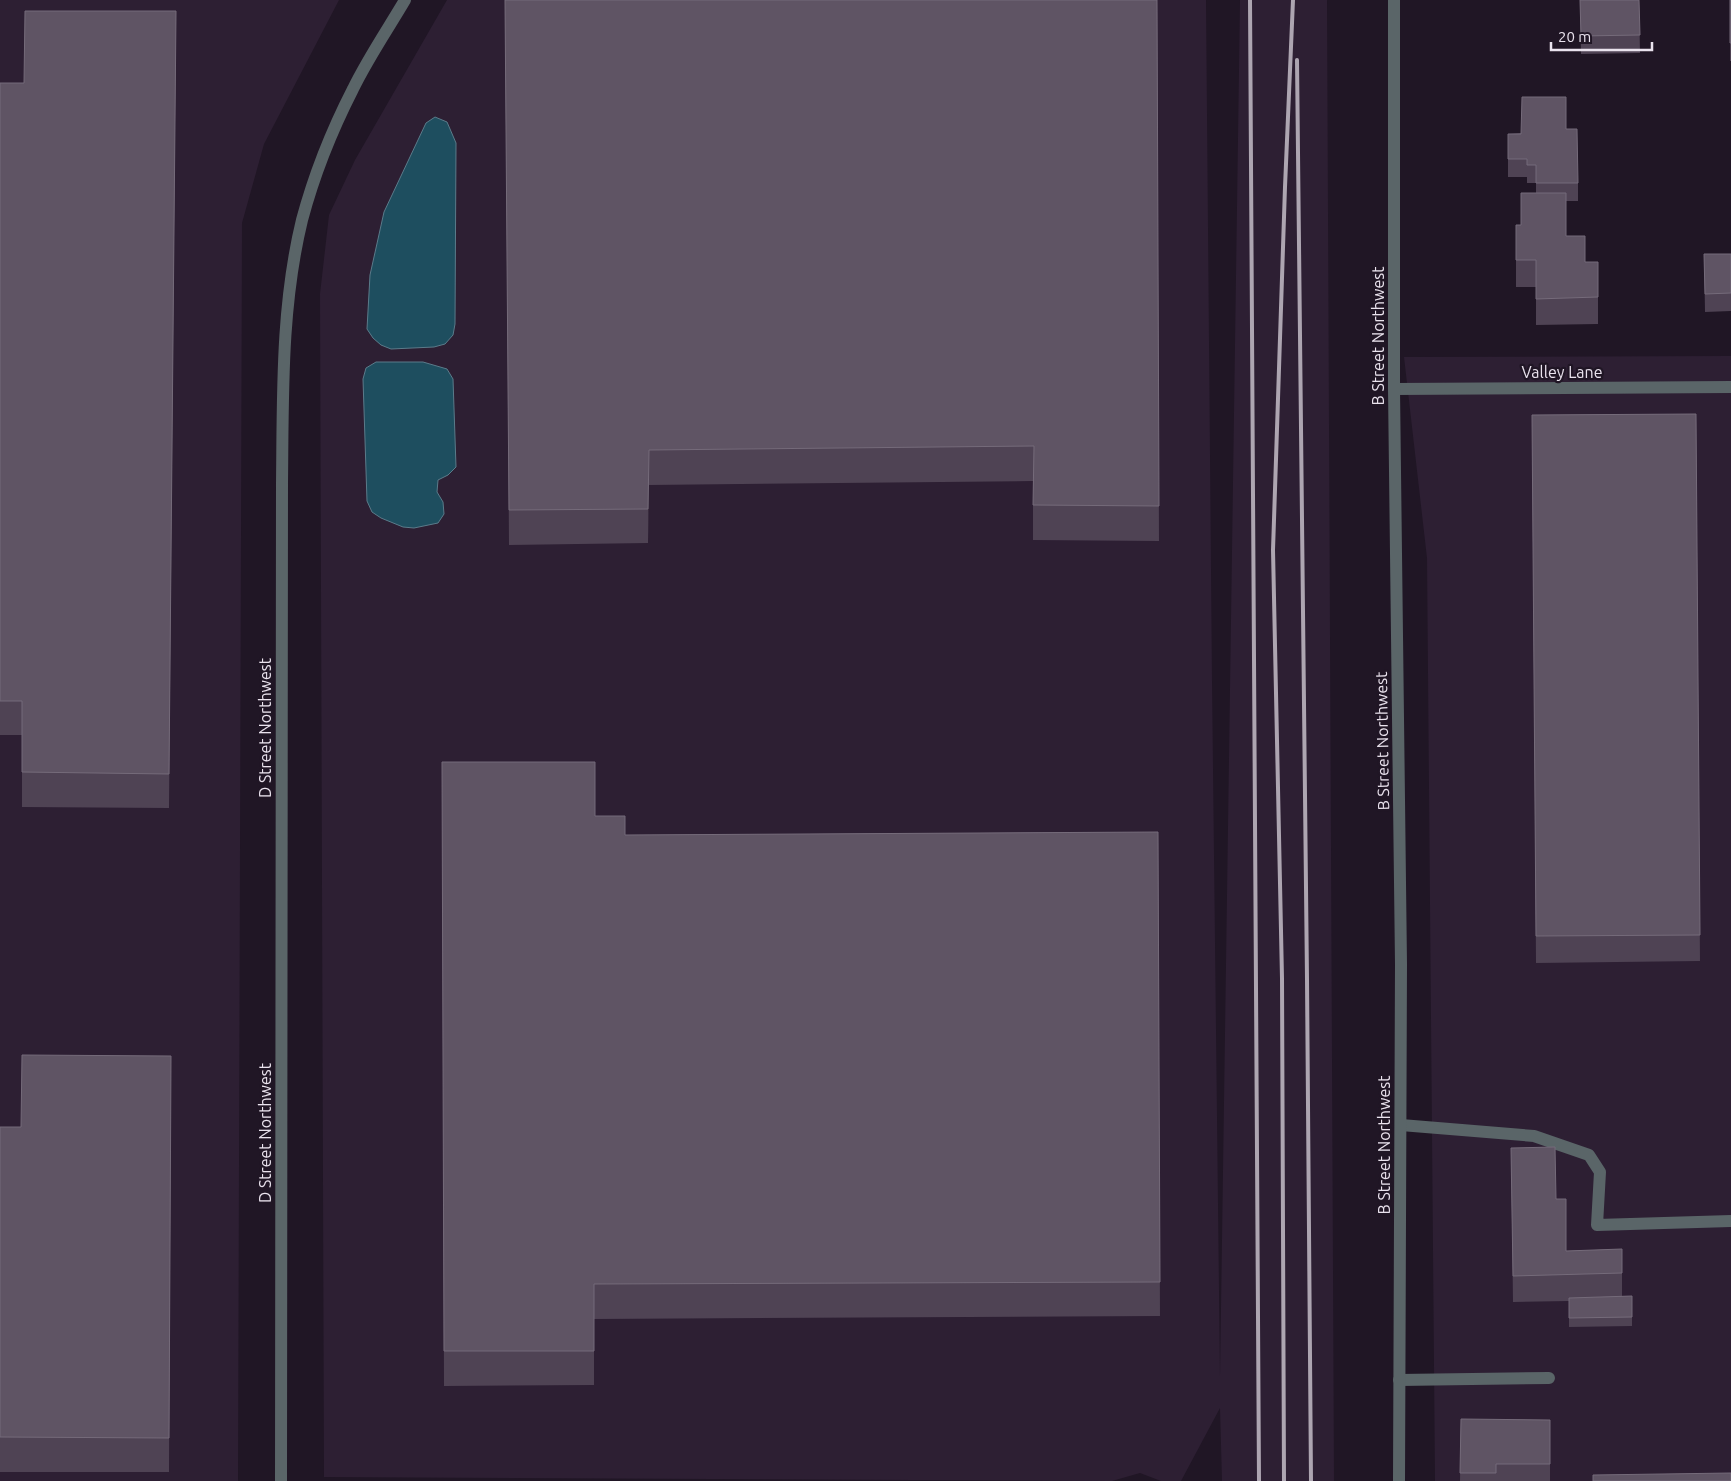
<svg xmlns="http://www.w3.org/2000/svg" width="1731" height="1481" font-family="Ubuntu,sans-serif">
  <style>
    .built { fill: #2d1f33 }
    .water { fill: #1e4e5f; stroke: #5b7b8a }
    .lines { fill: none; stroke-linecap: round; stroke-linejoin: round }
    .service { stroke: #5a6568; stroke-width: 12 }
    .minor { stroke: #5a6568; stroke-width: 12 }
    .tertiary { stroke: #5a6568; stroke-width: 12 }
    .rail { stroke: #ada5b1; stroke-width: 4 }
    .wall { fill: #4f4354 }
    .shaded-wall { fill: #352a3a }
    .building { fill: #5f5464; stroke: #756b7a }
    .labels { text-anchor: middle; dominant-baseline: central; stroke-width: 4.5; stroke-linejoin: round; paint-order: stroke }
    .street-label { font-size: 16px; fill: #eae3ee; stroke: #201625 }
  </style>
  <rect width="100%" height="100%" fill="#201625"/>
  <path class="built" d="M 0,0 L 339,0 L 264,144 L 242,223 L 238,1481 L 0,1481 Z
    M 447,0 L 1206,0 L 1212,681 L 1220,1377 L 1240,0 L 1327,0 L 1334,1481 L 1222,1481 L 1220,1408 L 1181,1481 L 1161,1481 L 1140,1473 L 1112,1481 L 324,1477 L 320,294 L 329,215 L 355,160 Z
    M 1731,356 L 1731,1481 L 1435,1481 L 1427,558 L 1404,357 Z"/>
  <path class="water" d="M 435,117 L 447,122 L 456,143 L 455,324 L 453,335 L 445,344 L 434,347 L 391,349 L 381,345 L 373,338 L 367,329 L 370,275 L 384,212 L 426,123 Z
    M 376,362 L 423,362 L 447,369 L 453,379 L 456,467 L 448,475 L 438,480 L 437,492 L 443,502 L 444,514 L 438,523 L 414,528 L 403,527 L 381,518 L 372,512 L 367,501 L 363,379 L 366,368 Z"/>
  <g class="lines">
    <path class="service" d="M 1401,1125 L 1534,1136 L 1589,1155 L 1600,1172 L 1597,1225 L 1731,1221
      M 1399,1380 L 1549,1378"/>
    <path class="minor" d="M 1394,389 L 1731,387
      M 281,1481 L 282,484 C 283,395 281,306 302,220 C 314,175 332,130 353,89 C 368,58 388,29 405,0"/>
    <path class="tertiary" d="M 1394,0 L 1394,389 L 1401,964 L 1399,1481"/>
    <path class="rail" d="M 1250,0 L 1259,1481
      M 1297,60 L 1307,979 L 1311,1481
      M 1284,1481 L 1282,978 L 1273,550 L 1285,187 L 1293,0"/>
  </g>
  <path class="wall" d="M 505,0 L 1157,0 L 1159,541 L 1033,540 L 1033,481 L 649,485 L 648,543 L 509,545 Z
    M 1580,0 L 1639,0 L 1640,53 L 1581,54 Z
    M 1730,0 L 1731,0 L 1731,61 L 1730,61 Z
    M 176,11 L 169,808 L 22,807 L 22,735 L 0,735 L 0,83 L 24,83 Z
    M 1566,129 L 1578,183 L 1578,201 L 1566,201 L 1566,236 L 1585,262 L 1598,262 L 1598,324 L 1536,325 L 1536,287 L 1516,287 L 1516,225 L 1521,225 L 1536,193 L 1536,183 L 1527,183 L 1527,177 L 1508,177 L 1508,134 Z
    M 1704,254 L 1731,254 L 1731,311 L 1705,312 Z
    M 1696,414 L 1700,961 L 1536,963 L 1532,415 Z
    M 442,762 L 595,816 L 625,835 L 1158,832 L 1160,1316 L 594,1319 L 594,1385 L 444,1386 Z
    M 171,1056 L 169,1472 L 0,1472 L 0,1127 L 21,1127 Z
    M 1511,1148 L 1556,1199 L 1566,1251 L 1622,1249 L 1622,1296 L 1632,1296 L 1632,1326 L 1569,1327 L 1569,1301 L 1513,1302 Z
    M 1461,1419 L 1550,1420 L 1550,1481 L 1460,1481 Z"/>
  <path class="shaded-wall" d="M 649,450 L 649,485 L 648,543 L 648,509 Z"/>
  <path class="building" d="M 505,0 L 1157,0 L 1159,506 L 1033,505 L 1034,446 L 649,450 L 648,509 L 509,510 Z
    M 1580,0 L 1639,0 L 1640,35 L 1581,36 Z
    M 1730,0 L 1731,0 L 1731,43 L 1730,43 Z
    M 25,11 L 176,11 L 169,774 L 22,772 L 22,701 L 0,701 L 0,83 L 24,83 Z
    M 1522,97 L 1566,97 L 1566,129 L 1577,129 L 1578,183 L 1536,183 L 1536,165 L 1527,165 L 1527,159 L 1508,159 L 1508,134 L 1521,134 Z
    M 1521,193 L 1566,193 L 1566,236 L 1585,236 L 1585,262 L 1598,262 L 1598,297 L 1536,299 L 1536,260 L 1516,260 L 1516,225 L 1521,225 Z
    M 1704,254 L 1731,254 L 1731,293 L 1705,294 Z
    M 1696,414 L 1700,935 L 1536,936 L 1532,415 Z
    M 442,762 L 595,762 L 595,816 L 625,816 L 625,835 L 1158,832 L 1160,1282 L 594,1284 L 594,1351 L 444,1351 Z
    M 22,1055 L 171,1056 L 169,1438 L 0,1437 L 0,1127 L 21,1127 Z
    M 1555,1147 L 1556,1199 L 1566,1199 L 1566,1251 L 1622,1249 L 1622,1273 L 1513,1276 L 1511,1148 Z
    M 1632,1296 L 1632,1317 L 1569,1318 L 1569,1298 Z
    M 1461,1419 L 1550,1420 L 1550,1464 L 1496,1464 L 1496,1473 L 1460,1473 Z
    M 1731,1473 L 1731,1481 L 1593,1481 L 1593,1475 Z"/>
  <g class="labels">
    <g class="street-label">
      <text transform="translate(1378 336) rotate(-90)">B Street Northwest</text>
      <text x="1562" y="372">Valley Lane</text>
      <text transform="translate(265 728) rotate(-90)">D Street Northwest</text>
      <text transform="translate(1382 741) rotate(-91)">B Street Northwest</text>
      <text transform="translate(265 1133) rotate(-90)">D Street Northwest</text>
      <text transform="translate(1384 1145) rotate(-90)">B Street Northwest</text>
    </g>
  </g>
  <path d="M1551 42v8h101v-8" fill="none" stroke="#eae3ee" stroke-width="2.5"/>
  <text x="1558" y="42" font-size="15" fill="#eae3ee" stroke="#201625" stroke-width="4" paint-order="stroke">20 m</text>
</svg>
